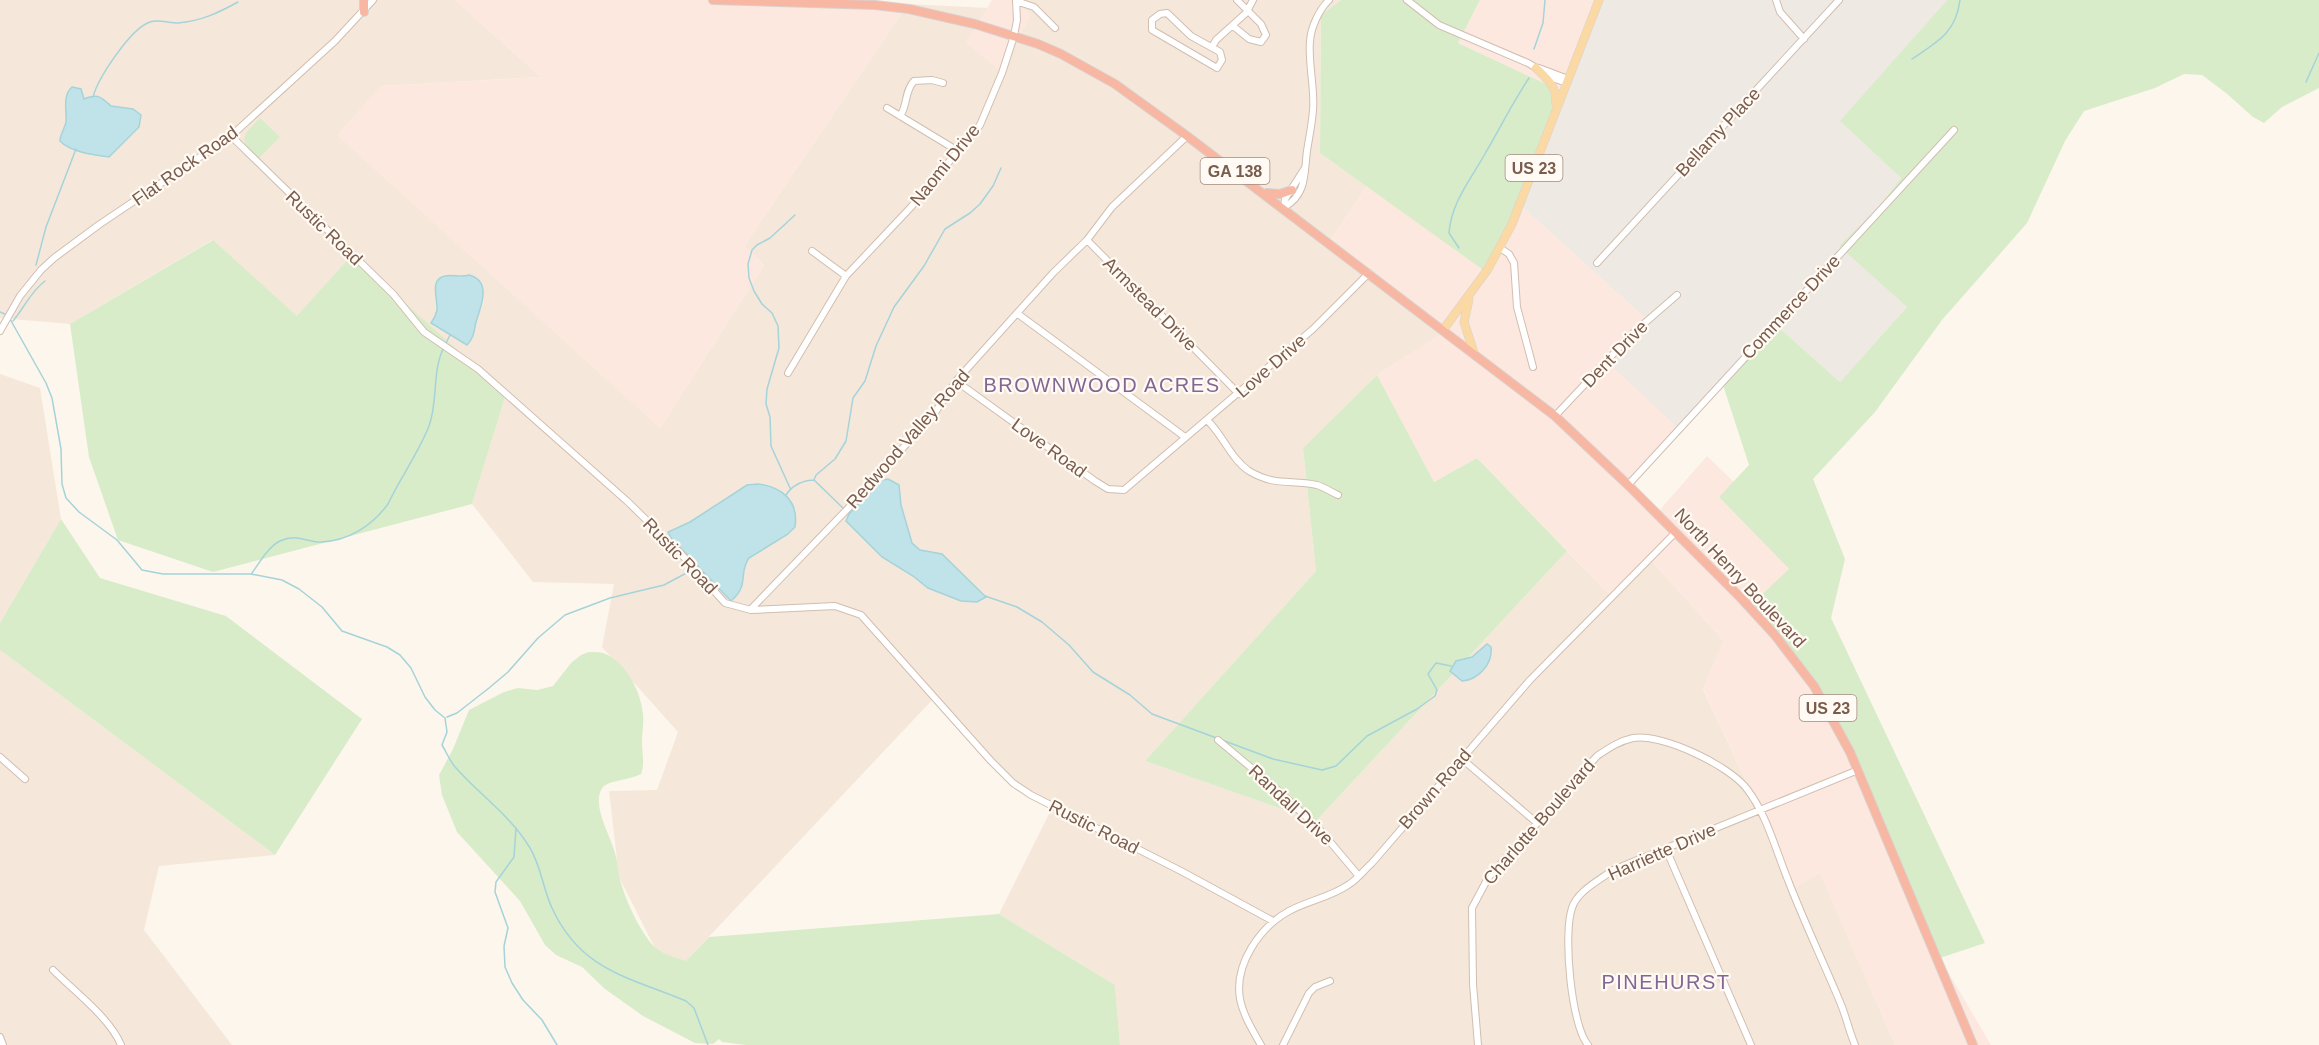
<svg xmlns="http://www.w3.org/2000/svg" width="2319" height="1045" font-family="Helvetica,sans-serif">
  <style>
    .residential { fill: #f5e8da }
    .commercial { fill: #fde8e0 }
    .industrial { fill: #efe9e4 }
    .green { fill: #d8ecc9 }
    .water { fill: #bfe3e8; stroke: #a5d3da; stroke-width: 1.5 }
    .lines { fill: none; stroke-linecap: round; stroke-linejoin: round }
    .stream { stroke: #a5d3da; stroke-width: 1.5 }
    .minor-casing { stroke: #d1beb0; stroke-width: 8 }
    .major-casing { stroke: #dad1cd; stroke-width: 9 }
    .highway-casing { stroke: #dad1cd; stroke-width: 10 }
    .minor { stroke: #fff; stroke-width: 6 }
    .major { stroke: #fbd9a5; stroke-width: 8 }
    .highway { stroke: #f7b7a3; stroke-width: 8 }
    .labels { text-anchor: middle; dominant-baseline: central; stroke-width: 4.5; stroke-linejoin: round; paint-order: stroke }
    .shield { fill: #fffaf3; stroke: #a28b7f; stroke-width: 1.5 }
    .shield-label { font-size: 16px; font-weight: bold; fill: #7a5c4d }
    .street-label { font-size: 18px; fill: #7a5c4d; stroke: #fffaf3 }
    .neighbourhood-label { font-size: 20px; letter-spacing: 1.5px; fill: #846695; stroke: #fffaf3 }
  </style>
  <rect width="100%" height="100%" fill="#fdf6ec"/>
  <path class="residential" d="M 0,0 L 455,0 L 541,77 L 381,86 L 636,405 L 660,428 L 764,265 L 744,246 L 908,4 L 988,8 L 967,43 L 1016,0 L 1341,0 L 1321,15 L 1320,153 L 1367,186 L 1328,244 L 1445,332 L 1377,375 L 1303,448 L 1316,571 L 1145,761 L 1316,821 L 1567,551 L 1614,599 L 1650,559 L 1724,641 L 1703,689 L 1761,813 L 1820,872 L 1895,1045 L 1120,1045 L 1115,985 L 999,914 L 1053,806 L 1010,779 L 934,698 L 670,978 L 619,877 L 609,791 L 657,790 L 678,732 L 602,647 L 614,584 L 533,582 L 472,504 L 506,394 L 297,316 L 212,240 L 70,324 L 0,318 Z
    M 0,374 L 40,388 L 61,519 L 0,623 Z
    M 0,650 L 275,855 L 159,866 L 144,930 L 232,1045 L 0,1045 Z"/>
  <path class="commercial" d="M 455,0 L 740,0 L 908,4 L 744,246 L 764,265 L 660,428 L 337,135 L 381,86 L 541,77 Z
    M 992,0 L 1016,0 L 1031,16 L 999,70 L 966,43 Z
    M 1480,0 L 1602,0 L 1565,93 L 1458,43 Z
    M 1367,186 L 1485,271 L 1520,205 L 1644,317 L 1678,428 L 1629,485 L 1658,512 L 1707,456 L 1734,482 L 1719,497 L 1789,569 L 1784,643 L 1827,709 L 1940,958 L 1991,1045 L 1895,1045 L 1820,873 L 1792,890 L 1761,813 L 1703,688 L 1724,641 L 1650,559 L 1614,599 L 1477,458 L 1434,482 L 1377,375 L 1444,332 L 1328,244 Z"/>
  <path class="industrial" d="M 1602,0 L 1947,0 L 1841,121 L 1901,178 L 1878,208 L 1840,246 L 1907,307 L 1840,382 L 1776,325 L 1678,428 L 1605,360 L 1644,317 L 1520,205 Z"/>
  <path class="green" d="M 1341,0 L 1480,0 L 1458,43 L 1565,93 L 1520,205 L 1486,272 L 1320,153 L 1321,15 Z
    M 1947,0 L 2319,0 L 2319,88 L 2282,107 L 2264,123 L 2253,117 L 2226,93 L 2202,75 L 2184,74 L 2155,88 L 2084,111 L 2065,141 L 2027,223 L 1942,320 L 1875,412 L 1813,479 L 1845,559 L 1831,618 L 1985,943 L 1940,958 L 1857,760 L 1810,678 L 1748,608 L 1789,569 L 1719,497 L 1749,465 L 1722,382 L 1776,325 L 1840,382 L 1907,307 L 1839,246 L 1878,208 L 1901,178 L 1840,121 Z
    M 260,118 L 280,137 L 258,159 C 238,139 241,137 260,118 Z
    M 213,240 L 297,316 L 352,255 L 506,394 L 472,504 L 213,572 L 118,540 L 89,457 L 70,324 Z
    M 1377,375 L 1434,482 L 1477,458 L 1567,551 L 1316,821 L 1145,761 L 1316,571 L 1303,448 Z
    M 61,519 L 100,578 L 226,616 L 362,719 L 275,855 L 0,650 L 0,623 Z
    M 589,652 C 594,652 600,652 603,653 C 626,661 641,692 643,714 C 644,723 642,732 642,742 C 642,753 645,763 641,774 C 630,780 610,780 603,787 C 590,803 611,836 615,853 C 618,862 618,871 620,880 C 626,901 637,925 650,942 C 659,954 672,956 686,961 L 709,937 L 999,914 L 1115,985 L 1120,1045 L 746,1045 L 722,1042 L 719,1039 L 713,1044 L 695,1043 L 643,1016 L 605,989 L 582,967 L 556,955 L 545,945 L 520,901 L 457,832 L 442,795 L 439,775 L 453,749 L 469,710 L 504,692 L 518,688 L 537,690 L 553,686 L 571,663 L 581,655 Z"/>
  <path class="water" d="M 72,87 L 81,89 L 84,99 C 98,93 101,97 111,106 L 133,109 L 141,115 L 139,127 L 109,157 C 94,155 70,152 60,141 C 60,134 65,128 66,122 C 67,110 62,96 72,87 Z
    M 469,275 C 493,281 480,308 476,322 C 474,331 474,338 467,345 L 431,323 C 434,319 436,315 437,310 C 438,299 429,279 445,276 C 453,274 460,278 469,275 Z
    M 888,479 L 899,485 L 901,505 L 912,543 L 920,550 L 942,554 L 986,597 L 977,602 L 961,601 L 928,588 L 913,576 L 882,557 L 846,521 L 849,514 L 882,480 Z
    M 758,484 C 782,487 799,501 795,527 L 788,534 L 749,558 C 738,573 750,585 731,601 L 671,538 L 668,532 L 690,522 L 747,485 Z
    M 1487,644 L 1491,647 C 1493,664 1478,680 1462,681 L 1450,671 L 1456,661 L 1472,657 Z"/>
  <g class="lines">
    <path class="stream" d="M 1534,49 L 1543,23 L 1545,0
      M 1912,59 C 1937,42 1956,33 1960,0
      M 2306,82 L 2319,53
      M 93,97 C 98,78 131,28 150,22 C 158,19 169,23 178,23 C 201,21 218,13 238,2
      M 1459,248 L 1449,233 C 1451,202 1472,178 1486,152 C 1500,128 1513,102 1529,78
      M 36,265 L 46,227 L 76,149
      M 0,312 L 7,315
      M 10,319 L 46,383 L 52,398 L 61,449 L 62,484 L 66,498 L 79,512 L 117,540 L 142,570 L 163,574 L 251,574 L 282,580 L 299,589 L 322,607 L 342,631 L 387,647 L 400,655 L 411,668 L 425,697 L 435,710 L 445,718 L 447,732 L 442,745 C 447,753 450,762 456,768 C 481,796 511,816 530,848 C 541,866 543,889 552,908 C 581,971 629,977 686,1001 L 694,1008 L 708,1045
      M 13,321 C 24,308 31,291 45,281
      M 445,345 L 450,335
      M 814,480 L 816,475 L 835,459 L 846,441 L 853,398 L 865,381 L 876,346 L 894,307 L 924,266 L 945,229 L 970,213 L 980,204 L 993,186 L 1001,168
      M 790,488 L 771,446 L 770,417 L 766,404 L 767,389 L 779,348 L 778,326 L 772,313 L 762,304 L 754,291 L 749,278 L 748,264 L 752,250 L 757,245 L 770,238 L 795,215
      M 786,495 C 792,485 804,480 814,480 L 844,509
      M 252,573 C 260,562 268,547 280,541 C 297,533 305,542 321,542 C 348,541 372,526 388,504 C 400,478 418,454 429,426 C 438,402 432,373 443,349
      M 985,596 L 1017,607 L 1042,622 L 1069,645 L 1093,672 L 1130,695 L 1152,714 L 1273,759 L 1322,770 L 1336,766 L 1367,736 L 1417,709 L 1435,696 L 1437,690 L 1428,674 L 1436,663 L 1451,666
      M 447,717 L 457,713 L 489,688 L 508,672 L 538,638 L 565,615 L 610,598 L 664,585 L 692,570
      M 516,828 L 514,857 L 496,882 L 495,892 L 508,928 L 504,946 L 505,967 L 512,983 L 523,1000 L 542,1020 L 557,1045"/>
    <defs>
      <path id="minor" d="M 1407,0 L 1439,25 L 1528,63 L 1555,79 L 1567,83
        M 1776,0 L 1780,12 L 1804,39
        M 1016,1 L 1034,7 L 1055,28
        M 1167,13 L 1191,36 L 1220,52 L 1222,60 L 1217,68 L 1152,30 L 1152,20 L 1160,14 Z
        M 1233,26 L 1249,39 L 1261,42 L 1266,35 L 1261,24 L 1237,0
        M 1212,47 L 1216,40 L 1246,13 L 1253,0
        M 1539,68 L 1568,79
        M 887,108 L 958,151
        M 900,116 C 908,105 904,92 914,81 L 932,80 L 943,83
        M 231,136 L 393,294 L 424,332 L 478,369 L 628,502 L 682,555 L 725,603 L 751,610 L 835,606 L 861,615 L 991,761 L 1013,783 L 1031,795 L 1181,871 L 1273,921
        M 1284,207 C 1307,195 1304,173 1307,151 C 1309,138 1312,124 1313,110 C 1315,88 1308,64 1310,41 C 1311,27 1319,10 1329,0
        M 1284,207 L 1285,199 L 1305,168
        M 1087,240 L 1239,394
        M 1500,248 L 1509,254 L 1514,263 L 1517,307 L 1533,367
        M 812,251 L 846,276
        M 1597,263 L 1839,0
        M 1018,314 L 1185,437
        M 0,331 L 20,296 L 41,270 L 54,258 L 100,224 L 231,136 L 335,41 L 373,0
        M 788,373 L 846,276 L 911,207 L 980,125 L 1002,73 L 1014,36 L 1017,20 L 1016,0
        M 956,381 L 1095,481 L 1108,489 L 1124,490 L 1313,329 L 1369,273
        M 1555,416 L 1632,334 L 1677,295
        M 1207,420 C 1223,435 1231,459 1249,471 C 1276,487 1291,479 1317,485 C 1324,487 1331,492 1338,495
        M 1628,485 L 1954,130
        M 751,609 L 859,497 L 936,411 L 956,381 L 1053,273 L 1087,240 L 1112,207 L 1187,136
        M 1218,740 L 1279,791 L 1321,831 L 1358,875
        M 0,757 L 25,779
        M 1462,759 L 1537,823
        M 1666,849 L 1751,1045
        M 53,970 C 74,991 110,1018 121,1045
        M 0,1037 L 3,1045
        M 1261,1045 C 1253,1031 1243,1015 1240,999 C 1234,964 1260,927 1289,911 C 1307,901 1331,897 1348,885 C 1357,880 1364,870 1372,863 L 1530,680 L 1675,533
        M 1283,1045 L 1309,993 L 1315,987 L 1330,981
        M 1478,1045 L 1473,984 L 1472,908 L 1488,878 L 1597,756 C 1609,748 1619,741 1633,738 C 1662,733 1730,766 1747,789 C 1767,815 1776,851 1788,880 C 1804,922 1823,961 1840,1002 C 1846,1016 1849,1031 1855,1045
        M 1588,1045 C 1571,1025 1563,933 1572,908 C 1577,891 1600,880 1613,870 L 1858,770"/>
      <path id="major" d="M 1536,68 C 1547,79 1557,87 1556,103
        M 1469,299 L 1464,322 L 1474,353
        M 1443,330 L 1488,269 L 1512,224 L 1599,0"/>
      <path id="highway" d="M 713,0 L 875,5 L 909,9 L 975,24 L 1038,44 L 1061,54 L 1115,84 L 1187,136 L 1555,416 L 1628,485 L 1740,597 L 1774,634 L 1814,686 L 1850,752 L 1973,1045
        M 364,12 L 364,0
        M 1267,193 L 1280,194 L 1292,190"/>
    </defs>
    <use href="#minor" class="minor-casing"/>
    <use href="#major" class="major-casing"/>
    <use href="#highway" class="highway-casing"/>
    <use href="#minor" class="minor"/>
    <use href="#major" class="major"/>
    <use href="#highway" class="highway"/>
  </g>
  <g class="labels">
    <g class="shield">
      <rect x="1505.5" y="155" width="57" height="26" rx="4.5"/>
      <rect x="1200.5" y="158" width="69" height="26" rx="4.5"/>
      <rect x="1799.5" y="695" width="57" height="26" rx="4.5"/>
    </g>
    <g class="shield-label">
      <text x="1534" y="168">US 23</text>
      <text x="1235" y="171">GA 138</text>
      <text x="1828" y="708">US 23</text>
    </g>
    <g class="street-label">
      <text transform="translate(1718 132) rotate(-47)">Bellamy Place</text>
      <text transform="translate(945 165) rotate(-51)">Naomi Drive</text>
      <text transform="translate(185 166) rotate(-35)">Flat Rock Road</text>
      <text transform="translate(324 228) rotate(44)">Rustic Road</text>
      <text transform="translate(1150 304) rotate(45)">Armstead Drive</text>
      <text transform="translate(1791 307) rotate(-47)">Commerce Drive</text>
      <text transform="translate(1615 354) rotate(-46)">Dent Drive</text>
      <text transform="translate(1271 366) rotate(-41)">Love Drive</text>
      <text transform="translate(908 439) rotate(-49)">Redwood Valley Road</text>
      <text transform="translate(1049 448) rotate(36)">Love Road</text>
      <text transform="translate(680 556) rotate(46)">Rustic Road</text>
      <text transform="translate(1740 578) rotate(47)">North Henry Boulevard</text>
      <text transform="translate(1435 789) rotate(-49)">Brown Road</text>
      <text transform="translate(1291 805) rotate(43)">Randall Drive</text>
      <text transform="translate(1539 822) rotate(-49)">Charlotte Boulevard</text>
      <text transform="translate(1094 827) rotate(27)">Rustic Road</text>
      <text transform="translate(1662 852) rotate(-24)">Harriette Drive</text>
    </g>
    <g class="neighbourhood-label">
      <text x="1102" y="385">BROWNWOOD ACRES</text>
      <text x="1666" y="982">PINEHURST</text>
    </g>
  </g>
</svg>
